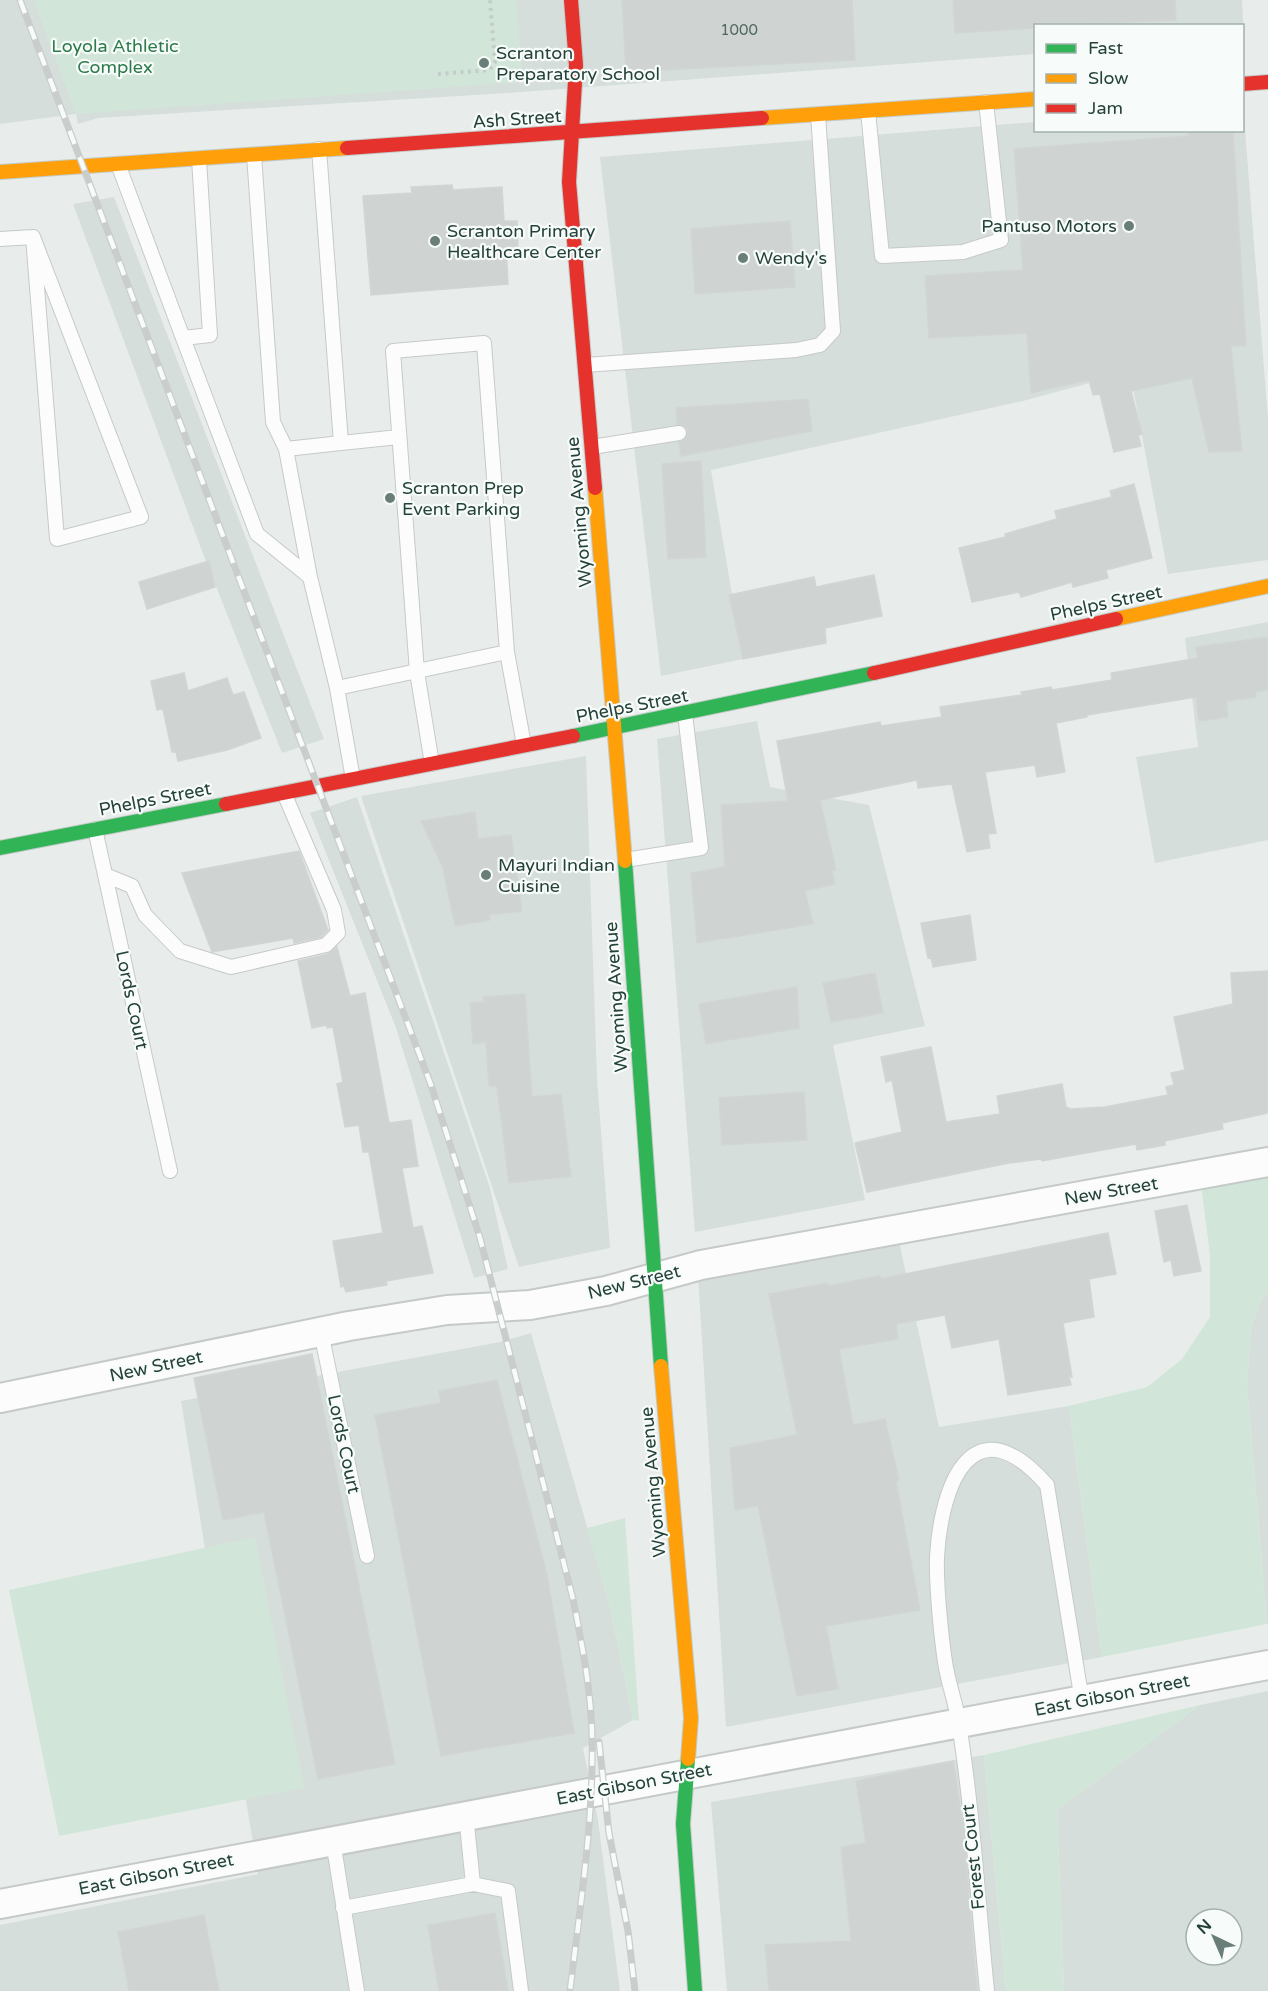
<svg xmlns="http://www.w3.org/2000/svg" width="1268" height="1991" font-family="'Varela Round',sans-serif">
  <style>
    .built { fill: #d6dedb; fill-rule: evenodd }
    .green { fill: #d1e6d8 }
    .building { fill: #cfd4d2; stroke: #d1d6d4; stroke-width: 1.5 }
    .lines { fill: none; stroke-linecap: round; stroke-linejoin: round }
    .lane-casing { stroke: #c5cac8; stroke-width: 16 }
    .street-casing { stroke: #c5cac8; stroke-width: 32 }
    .fast-casing { stroke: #c3cbc8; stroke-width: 16 }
    .slow-casing { stroke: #c3cbc8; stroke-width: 16 }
    .jam-casing { stroke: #c3cbc8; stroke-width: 16 }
    .path { stroke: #c3ccca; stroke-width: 4; stroke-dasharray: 3 4.5; stroke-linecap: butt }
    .lane { stroke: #fcfcfc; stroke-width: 14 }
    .street { stroke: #fcfcfc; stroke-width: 28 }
    .fast { stroke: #30b455; stroke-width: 14 }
    .slow { stroke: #ff9f0a; stroke-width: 14 }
    .jam { stroke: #e5322d; stroke-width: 14 }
    .rail-casing { stroke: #c9cdcc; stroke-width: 7 }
    .rail { stroke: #f7fbf9; stroke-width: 4.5; stroke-dasharray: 14; stroke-linecap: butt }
    .poi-dot { fill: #697e78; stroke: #f7fbf9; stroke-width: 2 }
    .labels { text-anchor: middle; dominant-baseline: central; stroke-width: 4.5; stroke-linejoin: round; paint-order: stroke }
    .number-label { font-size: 15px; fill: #506761 }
    .park-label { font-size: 18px; fill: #2d7a4b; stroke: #f7fbf9 }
    .poi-label { font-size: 18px; fill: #24423a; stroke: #f7fbf9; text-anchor: start }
    .street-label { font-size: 18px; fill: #24423a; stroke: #f7fbf9 }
  </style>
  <rect width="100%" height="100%" fill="#e8edeb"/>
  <path class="built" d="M 0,0 L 1242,0 L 1244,41 L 1242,26 L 1036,26 L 1035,54 L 508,93 L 98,118 L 78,124 L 76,114 L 0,124 Z
    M 1243,105 L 1268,418 L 1268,560 L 1168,574 L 1130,372 L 1023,401 L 711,470 L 743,659 L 661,676 L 600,157 L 1035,122 L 1036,130 L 1242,130 Z
    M 114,197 L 324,739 L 282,753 L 202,551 L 73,204 Z
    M 1268,622 L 1268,840 L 1155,863 L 1136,757 L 1198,747 L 1185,638 Z
    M 757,721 L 770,787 L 869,805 L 925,1026 L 833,1045 L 865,1200 L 695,1232 L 657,739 Z
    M 586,756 L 597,1078 L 610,1248 L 519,1267 L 361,796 Z
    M 357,797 L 490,1188 L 508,1269 L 474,1278 L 396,1028 L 310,813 Z
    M 899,1241 L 939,1427 L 1069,1406 L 1102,1657 L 726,1727 L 698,1276 Z
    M 1268,1291 L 1268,1624 L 1267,1624 L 1247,1386 L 1251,1327 L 1262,1298 Z
    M 531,1333 L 610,1606 L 633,1720 L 583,1748 L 598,1820 L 620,1991 L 0,1991 L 0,1925 L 258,1874 L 181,1401 L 500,1342 Z
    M 1268,1691 L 1268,1991 L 1064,1991 L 1057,1810 L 1200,1705 ZM 1196,1919 L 1232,1919 L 1232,1955 L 1196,1955 Z
    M 984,1755 L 1006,1991 L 727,1991 L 711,1802 Z"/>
  <path class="green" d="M 34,0 L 516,0 L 523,82 L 76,114 Z
    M 1268,1174 L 1268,1291 L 1262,1298 L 1251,1327 L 1247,1386 L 1267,1624 L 1102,1657 L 1069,1406 L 1147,1387 L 1182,1359 L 1210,1317 L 1210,1255 L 1201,1185 Z
    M 625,1518 L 639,1721 L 633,1720 L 610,1606 L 587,1528 Z
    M 255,1537 L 304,1788 L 59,1836 L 9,1590 Z
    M 1200,1705 L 1057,1810 L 1064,1991 L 1006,1991 L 984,1755 Z"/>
  <path class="building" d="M 622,0 L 852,0 L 855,60 L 626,72 Z
    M 953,0 L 1175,0 L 1176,20 L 1035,26 L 1035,28 L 955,33 Z
    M 1188,130 L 1233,130 L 1246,346 L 1231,346 L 1242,451 L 1209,452 L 1192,378 L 1131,391 L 1142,434 L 1138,435 L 1141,446 L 1114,452 L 1100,394 L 1093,395 L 1089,380 L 1031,393 L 1027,333 L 929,338 L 925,276 L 1023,270 L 1014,149 L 1188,136 Z
    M 452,185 L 453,190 L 502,187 L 504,221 L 517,221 L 518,246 L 506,247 L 508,284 L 371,295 L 363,196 L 412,193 L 411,187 Z
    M 790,221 L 795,287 L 695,294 L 691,229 Z
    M 808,399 L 812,431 L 681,456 L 679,442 L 685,440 L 688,432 L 686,427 L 677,424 L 676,408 Z
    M 701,461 L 706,557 L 668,559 L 662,464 Z
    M 1134,484 L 1152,558 L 1106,570 L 1108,578 L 1073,587 L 1072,582 L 1021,597 L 1019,592 L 972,602 L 959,548 L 1006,537 L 1005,534 L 1057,519 L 1055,511 L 1112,497 L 1110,491 Z
    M 209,561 L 215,587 L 147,609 L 139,582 Z
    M 874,575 L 882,616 L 825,628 L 826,643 L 743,659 L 729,595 L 814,577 L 816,587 Z
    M 1268,637 L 1268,690 L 1255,692 L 1256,697 L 1226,701 L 1228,717 L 1199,721 L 1196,697 L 1087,715 L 1087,717 L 1056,723 L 1065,772 L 1037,777 L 1035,765 L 985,772 L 996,833 L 988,834 L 990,848 L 967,852 L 952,784 L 918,788 L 917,780 L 820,800 L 836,870 L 832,871 L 835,884 L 805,891 L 813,924 L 697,943 L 691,873 L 725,867 L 721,805 L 788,801 L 777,741 L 880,722 L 881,726 L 942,717 L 940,707 L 1022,695 L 1021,692 L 1051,687 L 1052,690 L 1112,680 L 1111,673 L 1198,658 L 1196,647 Z
    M 184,673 L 188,691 L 227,678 L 233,695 L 244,692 L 261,738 L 227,750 L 178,761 L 176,752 L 172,752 L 163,709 L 157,710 L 151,681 Z
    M 475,812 L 478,839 L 511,835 L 522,911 L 489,915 L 490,920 L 455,926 L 443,868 L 421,821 Z
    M 299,851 L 328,930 L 321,937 L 294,943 L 293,938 L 212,952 L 182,873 Z
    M 970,915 L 976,960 L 933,967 L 931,957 L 928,958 L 921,923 Z
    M 337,947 L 350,996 L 365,993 L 389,1123 L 411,1120 L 418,1166 L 402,1168 L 413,1228 L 422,1226 L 433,1273 L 386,1281 L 387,1285 L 346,1292 L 344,1286 L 341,1287 L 333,1241 L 383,1233 L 369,1152 L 363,1152 L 359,1125 L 345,1127 L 337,1084 L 343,1082 L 333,1027 L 327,1028 L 326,1025 L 312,1028 L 298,961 L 328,954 Z
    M 1268,971 L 1268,1113 L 1222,1123 L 1223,1129 L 1165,1141 L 1165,1145 L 1137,1150 L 1136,1144 L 1042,1161 L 1041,1159 L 1009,1163 L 867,1192 L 855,1143 L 902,1132 L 892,1080 L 886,1082 L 881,1057 L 931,1047 L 946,1122 L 1000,1114 L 997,1096 L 1062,1084 L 1066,1107 L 1071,1109 L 1105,1107 L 1168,1095 L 1166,1087 L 1174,1085 L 1171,1073 L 1185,1070 L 1174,1017 L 1233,1004 L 1231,973 Z
    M 875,973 L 883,1013 L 831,1022 L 823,983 Z
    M 797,987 L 799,1028 L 706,1044 L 699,1004 Z
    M 525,994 L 532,1097 L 561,1094 L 571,1176 L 509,1183 L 497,1086 L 489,1086 L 486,1042 L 473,1044 L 470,1003 L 484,1002 L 483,997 Z
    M 804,1092 L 807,1140 L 722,1145 L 719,1098 Z
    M 1187,1205 L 1201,1271 L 1174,1276 L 1171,1260 L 1164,1262 L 1155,1211 Z
    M 1108,1233 L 1116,1274 L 1089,1279 L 1094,1317 L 1063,1323 L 1072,1377 L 1069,1377 L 1071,1385 L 1008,1395 L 999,1339 L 952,1348 L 945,1315 L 896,1324 L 898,1339 L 839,1349 L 853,1425 L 885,1419 L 899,1480 L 896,1481 L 920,1610 L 826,1626 L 838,1689 L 797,1696 L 758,1506 L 735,1510 L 730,1448 L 797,1435 L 769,1294 L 827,1283 L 827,1286 L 880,1276 L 880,1279 Z
    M 312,1354 L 395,1764 L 318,1779 L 264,1512 L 223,1520 L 194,1378 Z
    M 497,1380 L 547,1575 L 574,1733 L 441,1756 L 375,1415 L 441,1403 L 439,1391 Z
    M 953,1761 L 963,1825 L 977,1991 L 769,1991 L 765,1945 L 851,1941 L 841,1847 L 866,1843 L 856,1781 Z
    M 495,1913 L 508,1991 L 439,1991 L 428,1925 Z
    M 204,1915 L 219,1991 L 129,1991 L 118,1932 Z"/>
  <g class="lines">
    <defs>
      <path id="lane" d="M 868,111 L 882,256 L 963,252 L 1001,240 L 986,102
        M 254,155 L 273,422 L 286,449 L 310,577
        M 199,159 L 210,335 L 183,338 L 257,534 L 310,577 L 337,688 L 507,652 L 484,343 L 393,351 L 417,672 L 432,764
        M 118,164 L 183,338
        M 33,237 L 141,517 L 57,539 Z
        M 0,239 L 33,237
        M 585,365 L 796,350 L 820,345 L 833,331 L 818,115
        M 341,443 L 399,437
        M 592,447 L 679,433
        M 286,449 L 341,443 L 319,149
        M 507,652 L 524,745
        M 337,688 L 353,779
        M 95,829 L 170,1171
        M 625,860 L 701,848 L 685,714
        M 105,875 L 132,886 L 145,915 L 180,951 L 231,967 L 326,945 L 338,933 L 334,910 L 284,793
        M 321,1332 L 367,1556
        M 333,1841 L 357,1991
        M 473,1884 L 508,1891 L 521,1991
        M 343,1908 L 473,1884 L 466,1815
        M 987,1991 C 978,1902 973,1812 959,1724 C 956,1703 948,1683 945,1662 C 941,1635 936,1584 937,1557 C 941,1484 973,1401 1047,1485 L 1082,1701"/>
      <path id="street" d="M 0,1398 L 349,1326 L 447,1310 L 530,1305 L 606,1291 L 701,1265 L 1268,1162
        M 0,1904 L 1268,1665"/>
      <path id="fast" d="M 573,736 L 874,673
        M 0,848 L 226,804
        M 625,861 L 661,1366
        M 688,1759 L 683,1824 L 695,1991"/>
      <path id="slow" d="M 762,118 L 1036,99
        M 0,172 L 347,148
        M 595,488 L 625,861
        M 1116,619 L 1268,586
        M 661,1366 L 691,1718 L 688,1759"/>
      <path id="jam" d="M 571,0 L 576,65 L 569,182 L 595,488
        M 1242,84 L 1268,82
        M 347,148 L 762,118
        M 874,673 L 1116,619
        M 226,804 L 573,736"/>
    </defs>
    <use href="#lane" class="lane-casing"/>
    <use href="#street" class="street-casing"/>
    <use href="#fast" class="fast-casing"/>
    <use href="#slow" class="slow-casing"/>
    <use href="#jam" class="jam-casing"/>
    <path class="path" d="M 438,74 L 489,70 L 495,62 L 490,0"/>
    <use href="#lane" class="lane"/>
    <use href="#street" class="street"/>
    <use href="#fast" class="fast"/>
    <use href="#slow" class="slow"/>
    <use href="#jam" class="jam"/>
    <defs>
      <path id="rail" d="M 20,0 L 431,1085 L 480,1238 L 573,1599 C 582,1644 591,1690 592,1735 C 594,1821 580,1906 570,1991
        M 599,1742 L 609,1833 L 628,1931 L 635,1991"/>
    </defs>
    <use href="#rail" class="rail-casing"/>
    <use href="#rail" class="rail"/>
  </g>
  <g class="poi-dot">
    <circle cx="484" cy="63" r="6"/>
    <circle cx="1129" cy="226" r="6"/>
    <circle cx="435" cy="241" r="6"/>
    <circle cx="743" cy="258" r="6"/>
    <circle cx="390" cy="498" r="6"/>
    <circle cx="486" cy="875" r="6"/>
  </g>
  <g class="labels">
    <g class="number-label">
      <text x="739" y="30">1000</text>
    </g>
    <g class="park-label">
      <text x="115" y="46">Loyola Athletic<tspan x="115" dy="21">Complex</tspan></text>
    </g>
    <g class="poi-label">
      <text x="496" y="53">Scranton<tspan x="496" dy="21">Preparatory School</tspan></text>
      <text x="1117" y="226" text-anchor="end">Pantuso Motors</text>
      <text x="447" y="231">Scranton Primary<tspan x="447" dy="21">Healthcare Center</tspan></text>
      <text x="755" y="258">Wendy's</text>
      <text x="402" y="488">Scranton Prep<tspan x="402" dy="21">Event Parking</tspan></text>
      <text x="498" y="865">Mayuri Indian<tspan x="498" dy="21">Cuisine</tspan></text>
    </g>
    <g class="street-label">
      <text transform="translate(517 119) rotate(-4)">Ash Street</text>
      <text transform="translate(579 512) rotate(-95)">Wyoming Avenue</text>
      <text transform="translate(1106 603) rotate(-12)">Phelps Street</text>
      <text transform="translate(632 706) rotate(-11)">Phelps Street</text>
      <text transform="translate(155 799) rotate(-11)">Phelps Street</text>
      <text transform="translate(616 997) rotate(-94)">Wyoming Avenue</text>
      <text transform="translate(132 1000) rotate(78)">Lords Court</text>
      <text transform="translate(1111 1191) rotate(-10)">New Street</text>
      <text transform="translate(634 1282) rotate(-14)">New Street</text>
      <text transform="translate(156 1366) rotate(-12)">New Street</text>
      <text transform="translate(344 1444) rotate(78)">Lords Court</text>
      <text transform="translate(653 1482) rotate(-95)">Wyoming Avenue</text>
      <text transform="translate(1112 1695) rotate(-11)">East Gibson Street</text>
      <text transform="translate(634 1784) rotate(-11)">East Gibson Street</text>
      <text transform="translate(973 1857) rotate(-96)">Forest Court</text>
      <text transform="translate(156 1874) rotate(-11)">East Gibson Street</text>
    </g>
  </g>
  <rect x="1034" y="24" width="210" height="108" fill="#f7fbf9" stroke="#a3b1ad" stroke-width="1.5"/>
  <rect x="1046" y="44" width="30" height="9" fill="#30b455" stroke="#a3b1ad" stroke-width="1.5"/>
  <text x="1088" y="54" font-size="18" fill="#24423a">Fast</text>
  <rect x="1046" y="74" width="30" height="9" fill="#ff9f0a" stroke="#a3b1ad" stroke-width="1.5"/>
  <text x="1088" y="84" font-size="18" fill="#24423a">Slow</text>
  <rect x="1046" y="104" width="30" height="9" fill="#e5322d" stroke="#a3b1ad" stroke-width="1.5"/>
  <text x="1088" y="114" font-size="18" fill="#24423a">Jam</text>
  <g transform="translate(1214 1937) rotate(316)"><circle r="28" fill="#f7fbf9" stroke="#a3b1ad" stroke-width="1.5"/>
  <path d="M0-4.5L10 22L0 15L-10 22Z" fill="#697e78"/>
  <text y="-9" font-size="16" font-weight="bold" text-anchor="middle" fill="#24423a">N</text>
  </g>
</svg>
